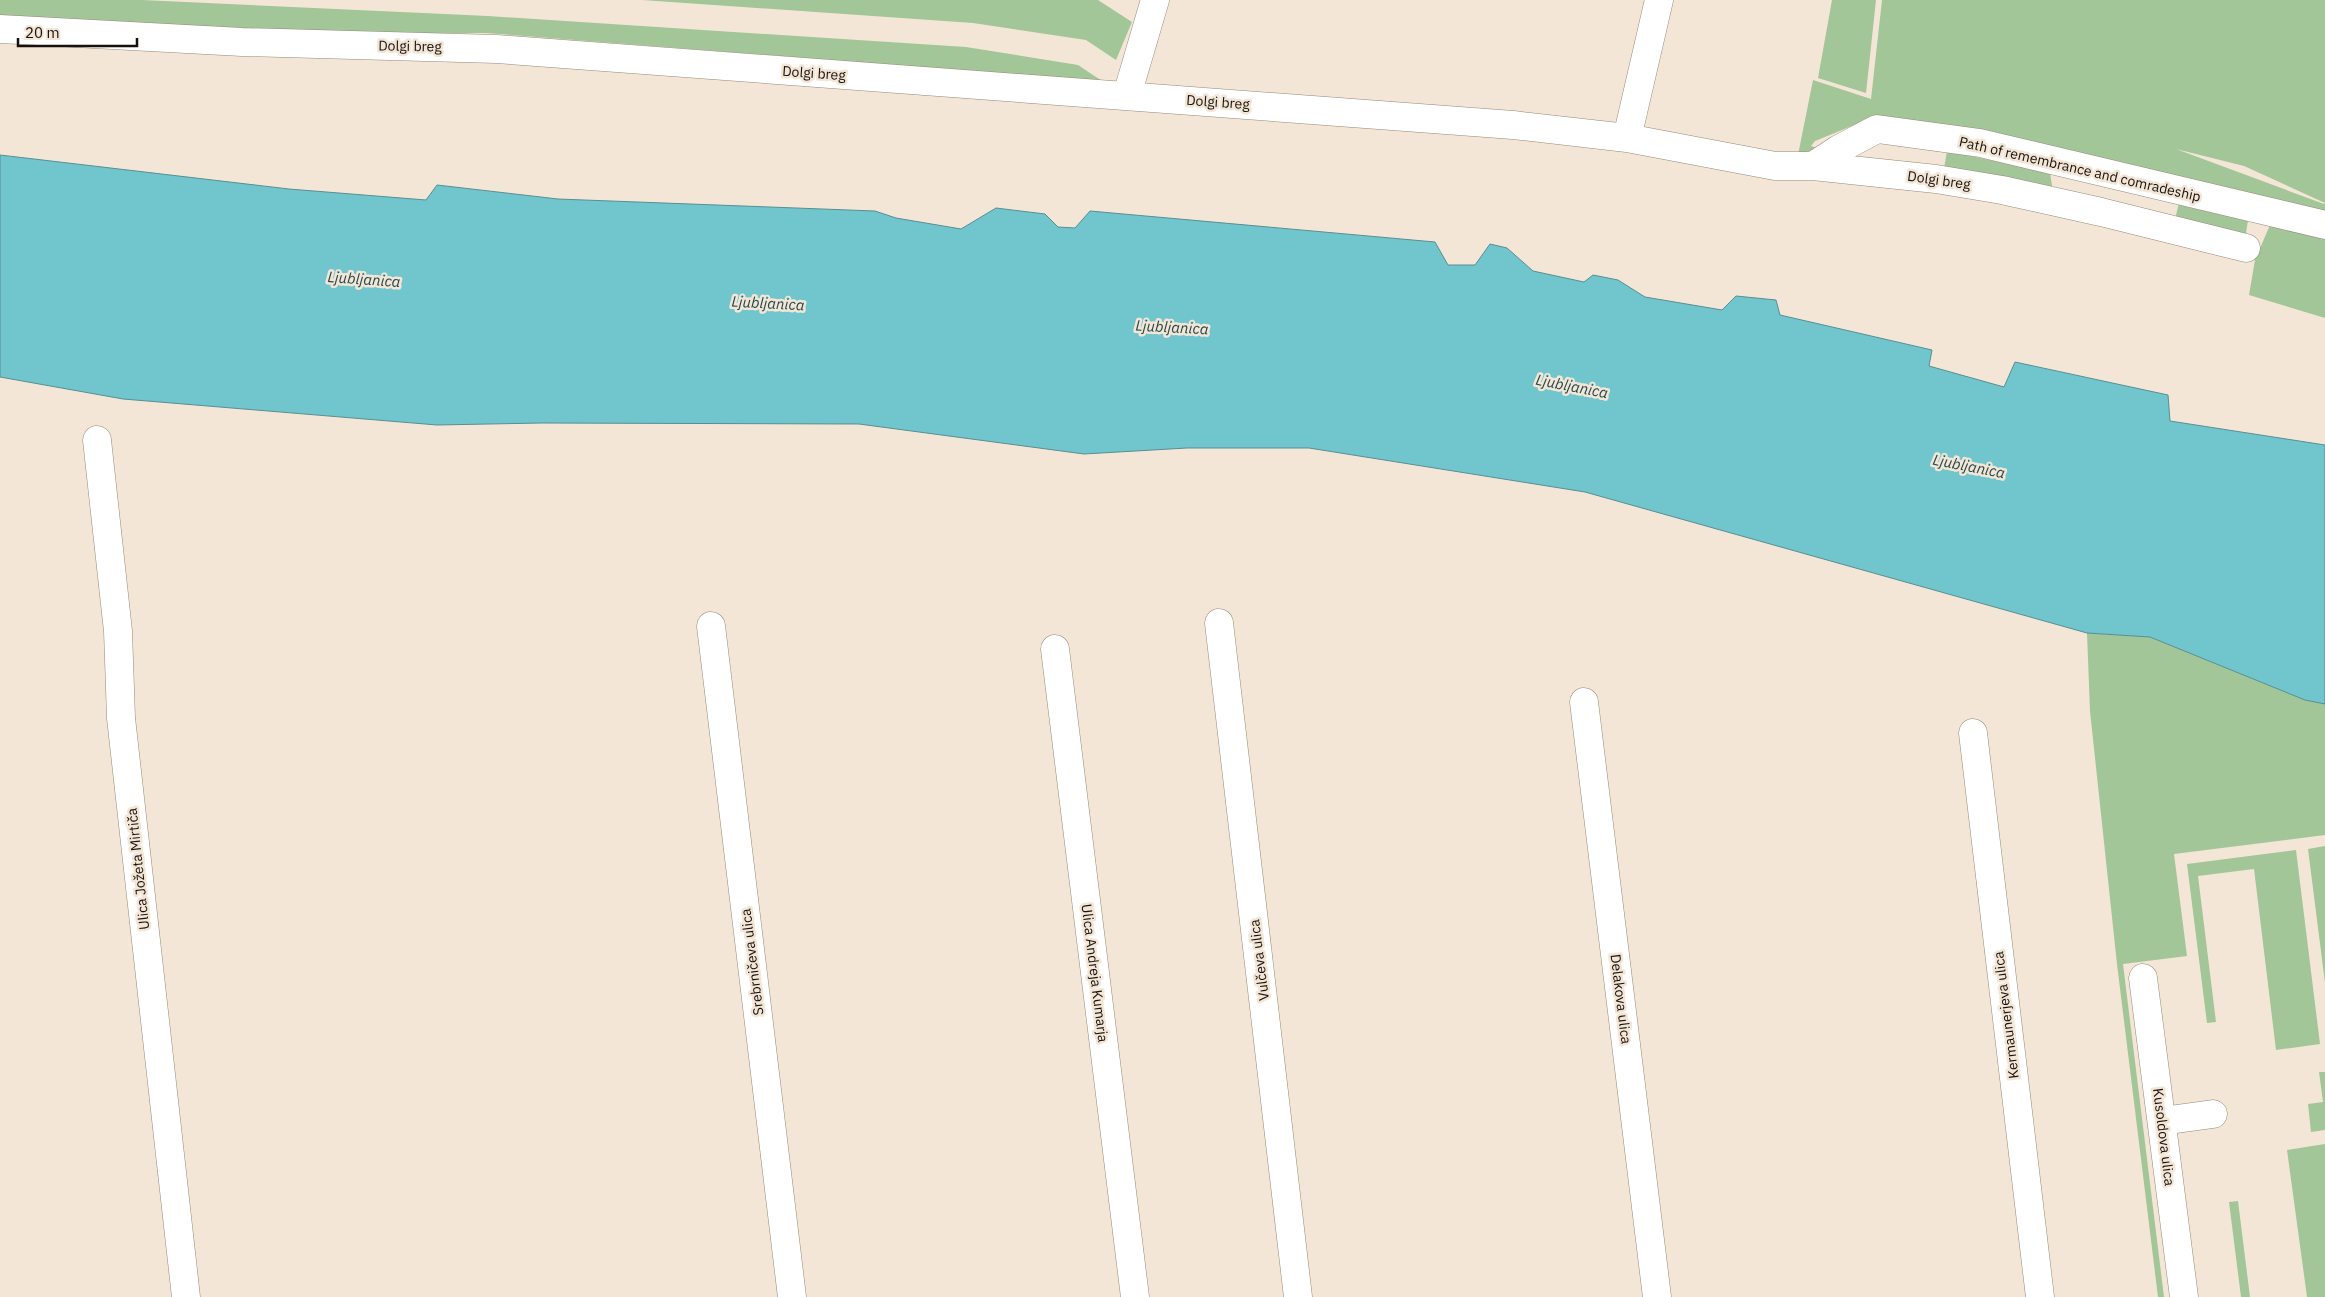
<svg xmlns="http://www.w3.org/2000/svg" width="2325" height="1297" font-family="'IBM Plex Sans',sans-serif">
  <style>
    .green { fill: #a2c697; fill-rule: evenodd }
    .water { fill: #71c5cd; stroke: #568f93 }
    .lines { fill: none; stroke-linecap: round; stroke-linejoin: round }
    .minor-casing { stroke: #95897a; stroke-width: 29 }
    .minor { stroke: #fff; stroke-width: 28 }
    .labels { text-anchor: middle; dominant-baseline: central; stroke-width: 5; stroke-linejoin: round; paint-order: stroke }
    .street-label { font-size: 14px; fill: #16110c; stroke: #f4e6d6 }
    .water-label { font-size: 15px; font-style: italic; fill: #20474b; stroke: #f4e6d6 }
  </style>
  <rect width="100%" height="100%" fill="#f4e6d6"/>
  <path class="green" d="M 0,0 L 142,0 L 488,16 L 966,47 L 1078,65 L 1102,81 L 486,33 L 312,35 L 0,23 Z
    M 642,0 L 1098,0 L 1132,22 L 1116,60 L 1086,40 L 973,23 Z
    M 1832,0 L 1876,0 L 1866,93 L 1818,78 Z
    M 1882,0 L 2325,0 L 2325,213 L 1876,116 L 1815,141 L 1811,146 L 1817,148 L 1798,155 L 1813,80 L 1871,99 ZM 2176,149 L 2244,166 L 2325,203 L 2324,204 Z
    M 1947,151 L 2050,173 L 2053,192 L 1944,168 Z
    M 2179,203 L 2248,220 L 2245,240 L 2174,223 Z
    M 2270,225 L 2325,238 L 2325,318 L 2249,295 L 2255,260 Z
    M 2087,633 L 2150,637 L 2305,700 L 2325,704 L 2325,835 L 2174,854 L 2187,956 L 2123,964 L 2164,1297 L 2158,1297 L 2117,964 L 2090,711 Z
    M 2325,846 L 2325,983 L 2308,849 Z
    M 2296,850 L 2320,1044 L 2276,1050 L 2254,869 L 2198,876 L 2216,1022 L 2207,1023 L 2187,864 Z
    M 2319,1072 L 2325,1072 L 2325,1130 L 2311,1132 L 2308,1104 L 2323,1102 Z
    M 2325,1144 L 2325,1297 L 2307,1297 L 2287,1150 Z
    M 2238,1201 L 2250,1297 L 2241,1297 L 2229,1202 Z"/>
  <path class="water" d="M 0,155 L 289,189 L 426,200 L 437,185 L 558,199 L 875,211 L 896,218 L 961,229 L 996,208 L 1045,214 L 1058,227 L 1075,228 L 1090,211 L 1435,242 L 1448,265 L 1475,265 L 1490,244 L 1507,248 L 1533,271 L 1584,282 L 1593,275 L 1618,280 L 1645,297 L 1722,310 L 1736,296 L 1776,300 L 1780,315 L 1932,350 L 1929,366 L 2004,387 L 2015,362 L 2168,395 L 2170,421 L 2325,445 L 2325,704 L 2305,700 L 2150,637 L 2087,633 L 1585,492 L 1309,448 L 1187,448 L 1084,454 L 859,424 L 542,423 L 437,425 L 123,399 L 0,377 Z"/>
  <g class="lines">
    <defs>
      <path id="minor" d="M 0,29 L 242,42 L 496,49 L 1513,125 L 1627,138 L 1775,166 L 1813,166 L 1936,179 L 2002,190 L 2101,212 L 2246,248
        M 1127,95 L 1155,0
        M 1627,138 L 1659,0
        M 1813,166 L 1839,149 L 1877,129 L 1980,143 L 2325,225
        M 97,440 L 118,631 L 121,718 L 186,1297
        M 1219,623 L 1298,1297
        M 711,626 L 792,1297
        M 1055,649 L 1135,1297
        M 1584,702 L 1657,1297
        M 1973,733 L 2040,1297
        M 2143,978 L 2184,1297
        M 2162,1121 L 2213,1114"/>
    </defs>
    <use href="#minor" class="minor-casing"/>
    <use href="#minor" class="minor"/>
  </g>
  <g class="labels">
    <g class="street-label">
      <text transform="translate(410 46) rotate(1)">Dolgi breg</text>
      <text transform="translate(814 73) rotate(4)">Dolgi breg</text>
      <text transform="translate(1218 102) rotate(4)">Dolgi breg</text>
      <text transform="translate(2080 169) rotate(13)">Path of remembrance and comradeship</text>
      <text transform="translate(1939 180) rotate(8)">Dolgi breg</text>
      <text transform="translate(138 869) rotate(-96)">Ulica Jožeta Mirtiča</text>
      <text transform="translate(1259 960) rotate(-97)">Vulčeva ulica</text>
      <text transform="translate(752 962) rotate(-97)">Srebrničeva ulica</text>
      <text transform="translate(1095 973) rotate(83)">Ulica Andreja Kumarja</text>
      <text transform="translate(1621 999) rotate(83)">Delakova ulica</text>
      <text transform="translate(2006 1015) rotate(-97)">Kermaunerjeva ulica</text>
      <text transform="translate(2164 1137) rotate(83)">Kusoldova ulica</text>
    </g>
    <g class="water-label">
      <text transform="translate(364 279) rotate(4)">Ljubljanica</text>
      <text transform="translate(768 303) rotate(3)">Ljubljanica</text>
      <text transform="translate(1172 327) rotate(3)">Ljubljanica</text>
      <text transform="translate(1572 386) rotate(11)">Ljubljanica</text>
      <text transform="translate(1969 466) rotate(11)">Ljubljanica</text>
    </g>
  </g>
  <path d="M18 38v8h119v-8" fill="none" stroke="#16110c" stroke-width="2.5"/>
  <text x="25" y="38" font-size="15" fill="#16110c" stroke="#f4e6d6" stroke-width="4" paint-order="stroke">20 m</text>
</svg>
